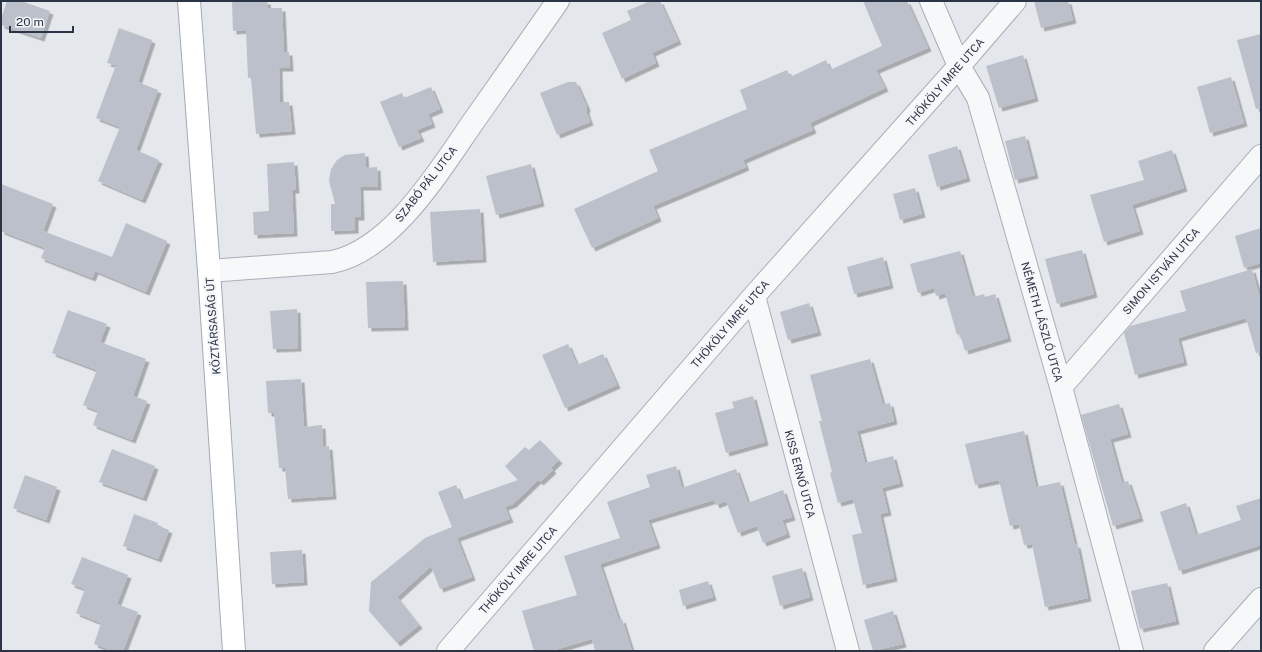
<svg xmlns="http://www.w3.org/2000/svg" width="1262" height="652" font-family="'Public Sans',sans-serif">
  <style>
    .building { fill: #bbc0ca; filter: url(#shadow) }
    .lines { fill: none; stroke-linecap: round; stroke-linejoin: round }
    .minor-casing { stroke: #a9aeb7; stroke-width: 24 }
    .major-casing { stroke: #a3abb8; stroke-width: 24 }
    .minor { stroke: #f7f8fa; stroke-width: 22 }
    .major { stroke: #fff; stroke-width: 22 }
    .labels { text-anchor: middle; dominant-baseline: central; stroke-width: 4; stroke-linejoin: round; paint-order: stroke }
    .street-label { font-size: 11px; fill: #2b3445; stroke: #f4f6f9 }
  </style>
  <defs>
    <filter id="shadow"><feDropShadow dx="3.5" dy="3.5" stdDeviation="0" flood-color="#0004"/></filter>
  </defs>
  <rect width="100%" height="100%" fill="#e4e7ec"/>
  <path class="building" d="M 7,1 L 21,1 L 50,11 L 41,38 L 1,25 L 1,19 Z
    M 232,1 L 267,1 L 268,8 L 282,8 L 284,52 L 289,52 L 290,68 L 279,68 L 280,102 L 289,102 L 292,131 L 256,134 L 251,78 L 248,78 L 246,30 L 233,31 Z
    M 650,1 L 660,1 L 678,41 L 652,53 L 656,63 L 622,79 L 602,33 L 631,20 L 627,11 Z
    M 863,1 L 907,1 L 928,48 L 876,70 L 885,88 L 810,123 L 813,130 L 743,160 L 746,167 L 653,206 L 658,218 L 592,248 L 574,209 L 658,171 L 649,150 L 747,109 L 740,90 L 787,70 L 790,77 L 826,60 L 830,70 L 882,46 Z
    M 1034,1 L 1068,1 L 1073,20 L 1041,28 Z
    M 119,28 L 152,40 L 138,82 L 158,90 L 136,150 L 159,160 L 142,200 L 98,181 L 120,127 L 96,118 L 116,65 L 107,63 Z
    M 1261,34 L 1261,108 L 1256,109 L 1237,40 Z
    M 1023,55 L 1035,98 L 999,108 L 986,66 Z
    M 1231,77 L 1244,123 L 1210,133 L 1197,87 Z
    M 568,82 L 576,82 L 587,107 L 586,111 L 590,122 L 557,135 L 540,93 Z
    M 431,87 L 440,109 L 428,114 L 432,124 L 417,130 L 421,138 L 399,147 L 380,102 L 402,93 L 404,98 Z
    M 1025,136 L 1035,175 L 1015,180 L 1005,141 Z
    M 957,146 L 967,178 L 937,187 L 928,155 Z
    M 1172,150 L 1184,188 L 1132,205 L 1140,231 L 1104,242 L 1090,195 L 1144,180 L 1138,161 Z
    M 365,153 L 366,168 L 377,167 L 378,187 L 360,187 L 361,217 L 355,217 L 355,230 L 331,231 L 331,204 L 335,204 L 329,181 L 331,169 L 337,160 L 345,155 Z
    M 294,162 L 296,190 L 292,190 L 294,233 L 254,235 L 253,212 L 269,211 L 267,164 Z
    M 531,164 L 541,203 L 496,215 L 486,176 Z
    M 1,184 L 53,204 L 43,231 L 112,257 L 126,223 L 167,241 L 146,292 L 95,271 L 92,278 L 41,258 L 45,248 L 1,231 Z
    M 915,188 L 922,214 L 900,220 L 893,194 Z
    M 480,209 L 483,259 L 433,262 L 430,212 Z
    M 1261,228 L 1261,263 L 1244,268 L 1235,236 Z
    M 1082,250 L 1094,294 L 1057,304 L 1045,259 Z
    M 960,251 L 973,297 L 984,294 L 985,297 L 995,294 L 1008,338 L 965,351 L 960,334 L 957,335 L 945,293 L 936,296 L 934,288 L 918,293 L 910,264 Z
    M 883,257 L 890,285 L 854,294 L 847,267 Z
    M 1252,269 L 1261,302 L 1261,352 L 1256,353 L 1246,318 L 1178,338 L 1184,362 L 1135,375 L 1124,333 L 1130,326 L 1186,311 L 1180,291 Z
    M 403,281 L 405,327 L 368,328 L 366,282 Z
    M 809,303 L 818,332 L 788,340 L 780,312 Z
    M 297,309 L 298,348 L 273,349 L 270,311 Z
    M 68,310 L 107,324 L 100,342 L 146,359 L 133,396 L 147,401 L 132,440 L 93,425 L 98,411 L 83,405 L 97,370 L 52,353 Z
    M 568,344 L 577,365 L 603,354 L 617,385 L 565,408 L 542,355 Z
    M 870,359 L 883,405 L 890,403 L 894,421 L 857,431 L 865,463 L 893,456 L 900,483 L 882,488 L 888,512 L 880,514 L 894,578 L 863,585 L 852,535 L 862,533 L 853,499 L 838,503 L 830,473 L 832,472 L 819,421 L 822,421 L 810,375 Z
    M 301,379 L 304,427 L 322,425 L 323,447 L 329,446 L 333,496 L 288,499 L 285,468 L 279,468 L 274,413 L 268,413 L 266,381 Z
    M 753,396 L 765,442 L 726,453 L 715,413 L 734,408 L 732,402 Z
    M 1119,404 L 1128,434 L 1110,439 L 1122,483 L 1128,481 L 1140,518 L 1113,526 L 1081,415 Z
    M 1024,431 L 1036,487 L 1060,482 L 1075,545 L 1077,544 L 1088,598 L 1045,607 L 1032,544 L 1024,545 L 1019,524 L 1010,526 L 999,480 L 975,485 L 965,444 Z
    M 540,440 L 559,460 L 551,468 L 553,470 L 540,482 L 538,480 L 513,504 L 505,507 L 510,519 L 457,538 L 472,577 L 440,589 L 431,566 L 397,597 L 419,625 L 397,643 L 369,611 L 371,582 L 425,538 L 452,527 L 438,492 L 456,485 L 462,500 L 518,480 L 505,466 L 525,447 L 529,450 Z
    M 112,449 L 155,466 L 143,498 L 99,482 Z
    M 676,466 L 682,488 L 736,469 L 748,503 L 783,490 L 792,517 L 782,520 L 787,534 L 763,543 L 757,526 L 738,533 L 726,501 L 716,505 L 714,500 L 648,520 L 657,545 L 600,564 L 619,621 L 622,619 L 632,651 L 595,651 L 592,639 L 551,651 L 534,651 L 522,611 L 577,595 L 564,556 L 620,538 L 607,502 L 650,487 L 646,475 Z
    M 25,475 L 57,487 L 46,520 L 13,508 Z
    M 1261,498 L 1261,545 L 1179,571 L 1160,512 L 1186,503 L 1196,535 L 1241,520 L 1236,506 Z
    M 134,514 L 158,523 L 157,525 L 169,530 L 158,559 L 123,546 Z
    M 302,550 L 304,582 L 272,584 L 270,552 Z
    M 82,557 L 128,575 L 117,604 L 138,612 L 123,651 L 113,651 L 94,644 L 101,623 L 76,613 L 85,589 L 71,584 Z
    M 802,568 L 810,597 L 780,606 L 772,576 Z
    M 708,581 L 713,597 L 683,606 L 679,590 Z
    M 1167,583 L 1176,621 L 1140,629 L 1131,591 Z
    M 893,611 L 903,644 L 873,651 L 864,620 Z"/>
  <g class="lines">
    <defs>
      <path id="minor" d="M 931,1 L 959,66 L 978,98 L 1061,387 L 1132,651
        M 209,271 L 332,262 C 395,249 443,164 478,115 C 505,77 531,39 558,1
        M 754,296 L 848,651
        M 1061,387 L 1261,156
        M 448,651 L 754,296 L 959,66 L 1015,1
        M 1215,651 L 1261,599"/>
      <path id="major" d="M 189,1 L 209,271 L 234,651"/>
    </defs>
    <use href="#minor" class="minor-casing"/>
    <use href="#major" class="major-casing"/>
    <use href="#minor" class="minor"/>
    <use href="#major" class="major"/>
  </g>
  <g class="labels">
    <g class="street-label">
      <text transform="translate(945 82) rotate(-49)">THÖKÖLY IMRE UTCA</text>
      <text transform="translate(426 184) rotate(-52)">SZABÓ PÁL UTCA</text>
      <text transform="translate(1161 271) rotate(-49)">SIMON ISTVÁN UTCA</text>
      <text transform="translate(1042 322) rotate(74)">NÉMETH LÁSZLÓ UTCA</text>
      <text transform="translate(730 324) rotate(-49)">THÖKÖLY IMRE UTCA</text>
      <text transform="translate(213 326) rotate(-94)">KÖZTÁRSASÁG ÚT</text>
      <text transform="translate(800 474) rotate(75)">KISS ERNŐ UTCA</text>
      <text transform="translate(518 570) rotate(-49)">THÖKÖLY IMRE UTCA</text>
    </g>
  </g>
  <rect width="1262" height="652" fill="none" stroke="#2b3445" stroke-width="4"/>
  <path d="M10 26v6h63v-6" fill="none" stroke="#2b3445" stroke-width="2"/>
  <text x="16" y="26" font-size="12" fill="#2b3445" stroke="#f4f6f9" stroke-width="3" paint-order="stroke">20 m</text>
</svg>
